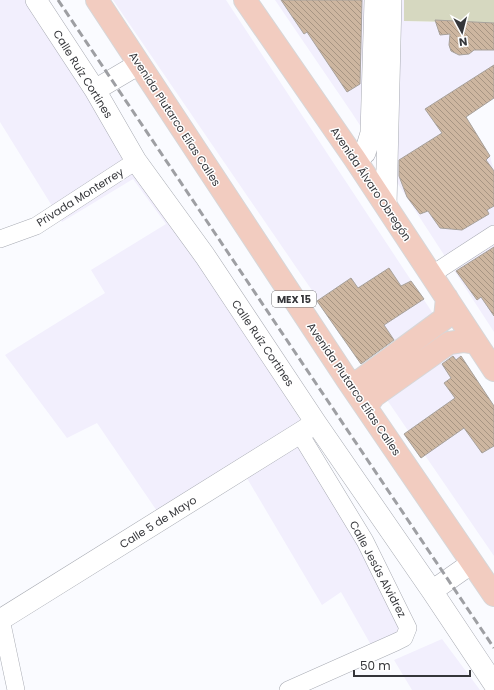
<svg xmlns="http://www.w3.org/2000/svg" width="494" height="690" font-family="Poppins,sans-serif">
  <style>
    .commercial { fill: #f2effd }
    .green { fill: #d6d8c0 }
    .building { fill: url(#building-back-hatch); stroke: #a7a19b }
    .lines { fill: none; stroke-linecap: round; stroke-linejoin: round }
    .minor-casing { stroke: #a8abb3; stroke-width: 18 }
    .tertiary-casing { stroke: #a8abb3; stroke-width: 22 }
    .trunk-casing { stroke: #d7d7d8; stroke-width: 24 }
    .minor { stroke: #fff; stroke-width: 17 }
    .tertiary { stroke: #fff; stroke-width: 21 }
    .trunk { stroke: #f2ccc0; stroke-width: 22 }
    .rail { stroke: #9e9fa3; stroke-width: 3; stroke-dasharray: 8 4; stroke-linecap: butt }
    .labels { text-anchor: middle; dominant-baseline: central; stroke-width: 3; stroke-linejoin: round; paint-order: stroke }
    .shield { fill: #fff; stroke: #727275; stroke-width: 1 }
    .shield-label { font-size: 10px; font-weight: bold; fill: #35363a }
    .street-label { font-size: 11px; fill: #35363a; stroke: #fff }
  </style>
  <defs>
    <pattern id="building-back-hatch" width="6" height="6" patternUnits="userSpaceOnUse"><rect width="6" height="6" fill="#cdb6a0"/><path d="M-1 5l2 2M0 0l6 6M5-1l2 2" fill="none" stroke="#a79583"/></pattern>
  </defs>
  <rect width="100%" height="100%" fill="#fafbff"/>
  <path class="commercial" d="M 0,0 L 25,0 L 192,248 L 303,424 L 404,632 L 371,645 L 341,592 L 322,605 L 238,463 L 159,514 L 97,423 L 67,438 L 5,355 L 105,293 L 91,270 L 166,224 L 133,179 L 62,222 L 0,122 Z
    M 113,0 L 226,0 L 494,406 L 494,556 Z
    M 275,0 L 404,0 L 404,21 L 494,24 L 494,98 L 466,117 L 490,156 L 494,171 L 494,332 L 352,113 Z
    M 442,639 L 480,690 L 412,690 L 394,660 Z"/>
  <path class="green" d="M 404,0 L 494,0 L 494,23 L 404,21 Z"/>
  <path class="building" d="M 281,0 L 362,0 L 360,84 L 347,92 L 307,32 L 304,34 Z
    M 435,20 L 494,23 L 494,50 L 474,50 L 469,54 L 459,55 L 451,51 L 449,45 L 450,34 L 440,35 Z
    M 494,65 L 494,98 L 466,117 L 490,156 L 486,160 L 494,171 L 494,206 L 487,210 L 489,214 L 462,230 L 440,228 L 428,211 L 420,214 L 407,197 L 399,176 L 399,160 L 442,133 L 425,109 Z
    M 494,247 L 494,316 L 481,297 L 477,300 L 456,271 Z
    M 389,268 L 401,286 L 411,281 L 424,299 L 384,325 L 394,340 L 361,364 L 317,301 L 351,278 L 358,288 Z
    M 453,356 L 456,360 L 461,356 L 494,406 L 494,446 L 482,453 L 464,428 L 421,458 L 404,434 L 455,398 L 444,383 L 451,378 L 442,364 Z"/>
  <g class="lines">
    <defs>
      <path id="minor" d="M 0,239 L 36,226 L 136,161
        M 431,275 L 494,234
        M 1,619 L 16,690
        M 288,690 L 396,642 L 404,638 L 408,628 L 365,541 L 300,434"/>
      <path id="tertiary" d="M 36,0 L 95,90 L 136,161 L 205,256 L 316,423 L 432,591 L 494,684
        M 95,90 L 139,64
        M 355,159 L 365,153 L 371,133 L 375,0
        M 386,206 L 391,0
        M 432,591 L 472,563
        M 0,620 L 316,423"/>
      <path id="trunk" d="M 97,0 L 348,381 L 494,595
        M 245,0 L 355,159 L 494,370
        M 348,381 L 356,382 L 362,379 L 445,318 L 447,298
        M 368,410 L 369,403 L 374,396 L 449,343 L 463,341 L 476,343"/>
    </defs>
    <use href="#minor" class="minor-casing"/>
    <use href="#tertiary" class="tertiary-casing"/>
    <use href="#trunk" class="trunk-casing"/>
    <use href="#minor" class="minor"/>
    <use href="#tertiary" class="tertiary"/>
    <use href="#trunk" class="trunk"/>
    <path class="rail" d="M 58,0 L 494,648"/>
  </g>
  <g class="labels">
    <rect class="shield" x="272" y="291" width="44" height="16" rx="3"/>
    <g class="shield-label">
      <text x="294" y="299">MEX 15</text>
    </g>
    <g class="street-label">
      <text transform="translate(83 74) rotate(58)">Calle Ruíz Cortines</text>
      <text transform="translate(175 119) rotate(57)">Avenida Plutarco Elías Calles</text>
      <text transform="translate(371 184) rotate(56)">Avenida Álvaro Obregón</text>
      <text transform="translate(80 197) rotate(-32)">Privada Monterrey</text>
      <text transform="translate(263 343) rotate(56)">Calle Ruíz Cortines</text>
      <text transform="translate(354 389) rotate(56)">Avenida Plutarco Elías Calles</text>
      <text transform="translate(158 522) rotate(-32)">Calle 5 de Mayo</text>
      <text transform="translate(378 569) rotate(62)">Calle Jesús Alvidrez</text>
    </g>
  </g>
  <g transform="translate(462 32) rotate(173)" stroke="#ffffff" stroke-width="3" paint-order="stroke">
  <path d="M0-3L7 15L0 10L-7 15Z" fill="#35363a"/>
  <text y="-6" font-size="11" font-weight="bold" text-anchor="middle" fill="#35363a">N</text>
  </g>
  <path d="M354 670v6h116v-6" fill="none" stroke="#35363a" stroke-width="2"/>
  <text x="360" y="670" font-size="12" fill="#35363a" stroke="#ffffff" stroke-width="3" paint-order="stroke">50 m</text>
</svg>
